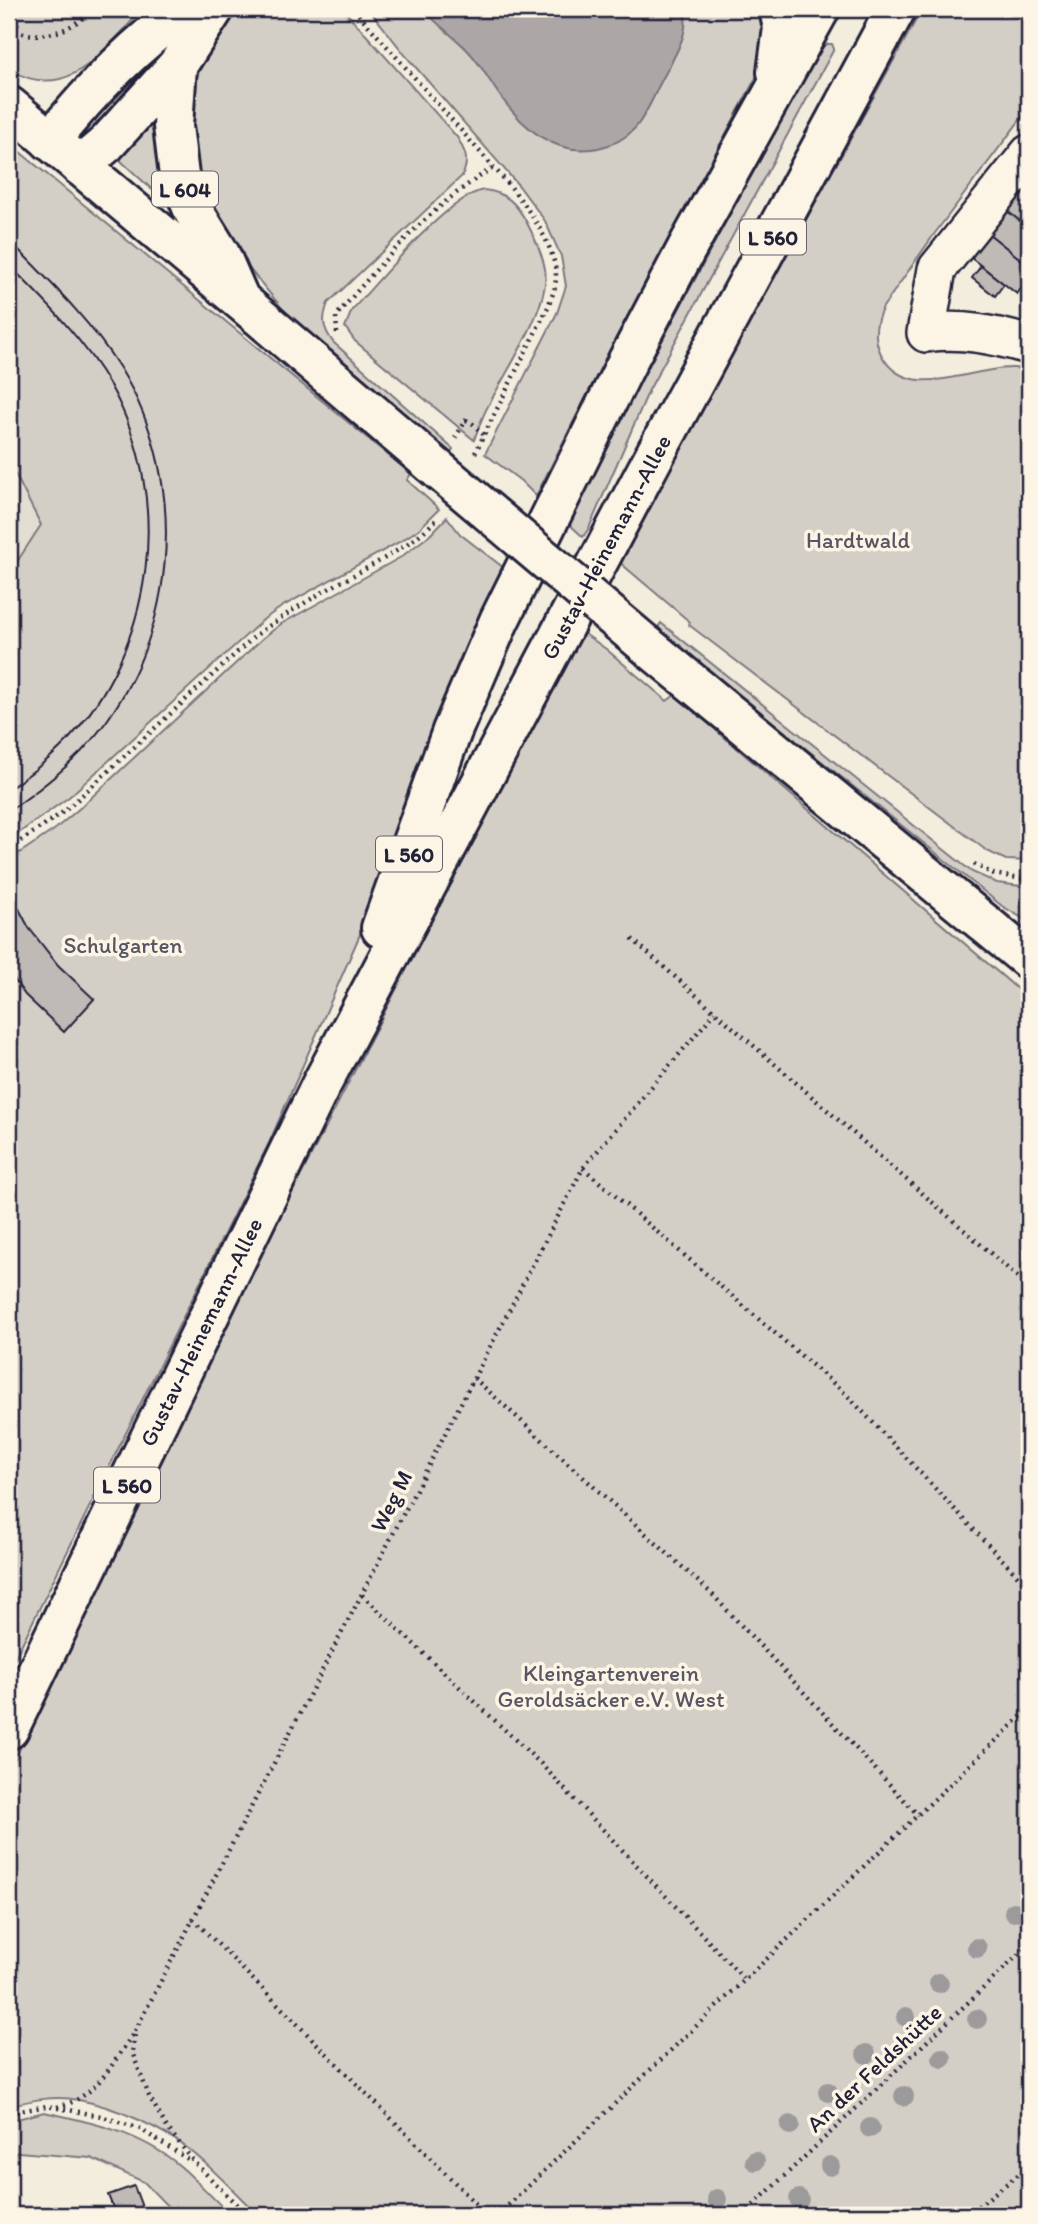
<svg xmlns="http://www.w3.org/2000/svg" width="1038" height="2224" font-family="Itim,sans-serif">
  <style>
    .built { fill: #e3ded2 }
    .green { fill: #d4cfc6; stroke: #7b7880; stroke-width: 2 }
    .water { fill: #aca7a6; stroke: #75727b; stroke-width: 2 }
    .building { fill: #bfbab6; stroke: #22223b; stroke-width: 2 }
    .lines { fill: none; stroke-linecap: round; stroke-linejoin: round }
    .street-casing { stroke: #22223b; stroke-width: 42 }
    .secondary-casing { stroke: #22223b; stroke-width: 44 }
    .primary-casing { stroke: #22223b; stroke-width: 44 }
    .path { stroke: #22223b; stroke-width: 4.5; stroke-dasharray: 2 5; stroke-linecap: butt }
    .street { stroke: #fcf5e5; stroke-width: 37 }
    .secondary { stroke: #fcf5e5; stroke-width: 38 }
    .primary { stroke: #fcf5e5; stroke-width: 38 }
    .tram { stroke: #22223b; stroke-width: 2 }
    .secondary-bridge-casing { stroke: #22223b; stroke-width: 44; stroke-linecap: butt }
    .secondary-bridge { stroke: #fcf5e5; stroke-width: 38 }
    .tree { fill: #9d9a9b }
    .labels { text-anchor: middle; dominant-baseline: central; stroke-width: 7; stroke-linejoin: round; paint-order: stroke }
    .shield { fill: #fcf5e5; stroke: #63616e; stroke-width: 2 }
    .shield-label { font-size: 21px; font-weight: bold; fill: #22223b }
    .park-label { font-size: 23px; fill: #575665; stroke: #fcf5e5 }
    .street-label { font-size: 23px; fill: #22223b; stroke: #fcf5e5 }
  </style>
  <rect width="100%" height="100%" fill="#f3edde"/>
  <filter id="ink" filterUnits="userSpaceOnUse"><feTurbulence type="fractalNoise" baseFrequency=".0143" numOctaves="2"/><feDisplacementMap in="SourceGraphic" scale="14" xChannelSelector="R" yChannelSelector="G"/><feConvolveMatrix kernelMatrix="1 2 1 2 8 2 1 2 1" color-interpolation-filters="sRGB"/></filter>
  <g filter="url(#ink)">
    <path class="built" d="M 9,462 L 41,525 L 9,574 Z"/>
    <path class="green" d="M 9,9 L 143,9 C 106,47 69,106 9,69 L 9,36 L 14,38 L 19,24 L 9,19 Z
      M 239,9 L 343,9 L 457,137 C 465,151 470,160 462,176 L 328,303 C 322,319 322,327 333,342 L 453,449 L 450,455 L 286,313 L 223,237 L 200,198 L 185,111 L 202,63 Z
      M 369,9 L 761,9 L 765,22 L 760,70 L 598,373 L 536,496 L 521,481 L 485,454 L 557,313 L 566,286 L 561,256 L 545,221 L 519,186 L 406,56 Z
      M 922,9 L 1029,9 L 1029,108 L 935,233 L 883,307 C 875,322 873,338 881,354 C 909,410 985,357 1029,370 L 1029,861 L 1006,860 L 987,851 L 689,625 L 690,622 L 618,561 Z
      M 828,44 L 832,44 L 834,49 L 649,390 L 589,528 L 583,537 L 566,521 L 724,225 L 823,46 Z
      M 160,57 L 117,109 L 96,122 L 93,119 L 96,114 L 149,64 Z
      M 152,121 L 156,123 L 167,194 L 163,196 L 158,195 L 121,161 L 121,156 L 148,122 Z
      M 9,143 L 411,474 L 407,480 L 439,509 L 419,529 L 401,541 L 283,606 L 264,619 L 69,797 L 9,840 L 9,574 L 41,525 L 9,462 Z
      M 484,190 C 506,192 517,204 527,223 C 535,238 542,253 545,269 C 551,306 506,371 488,406 C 482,417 478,429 474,440 L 355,341 L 345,327 L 352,310 C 379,281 448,196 484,190 Z
      M 447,517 L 460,534 L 504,568 L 469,649 L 361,932 L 269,1143 L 9,1670 L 9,860 L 54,830 L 81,807 L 263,638 L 281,624 L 401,557 L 430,535 Z
      M 661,623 L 972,872 L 997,883 L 1029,887 L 1029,922 L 1002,906 L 703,666 L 657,629 Z
      M 582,632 L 606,649 L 667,701 L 675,695 L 1029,999 L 1029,2215 L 258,2215 C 236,2194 215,2170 191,2151 C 162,2128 116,2107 79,2100 C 55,2095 31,2100 9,2106 L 9,1771 L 212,1349 L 461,863 Z
      M 44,2112 C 92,2122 141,2133 180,2166 C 198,2181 213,2199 231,2215 L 176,2215 L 144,2182 L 91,2158 L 18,2152 L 9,2156 L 9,2121 Z"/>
    <path class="water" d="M 424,9 L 684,9 C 692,37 667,66 656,92 C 642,122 632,141 598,148 C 554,157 522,127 498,93 C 489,80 481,65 470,53 C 456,37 437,26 424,9 Z"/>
    <path class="building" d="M 1024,186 L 1029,189 L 1029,228 L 1006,210 Z
      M 1006,210 L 1029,228 L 1029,266 L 988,233 Z
      M 988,233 L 1029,266 L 1029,278 L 1017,294 L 970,257 Z
      M 981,266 L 1004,284 L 995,296 L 972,278 Z
      M 17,905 L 29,928 L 58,965 L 94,999 L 64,1032 L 25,995 L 9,972 L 9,911 Z
      M 134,2186 L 145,2215 L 116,2215 L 108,2195 Z"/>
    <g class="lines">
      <defs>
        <path id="street" d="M 1029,154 L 937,269 L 926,333 C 962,328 995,335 1029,345"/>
        <path id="secondary" d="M 9,106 L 240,300 L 440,471
          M 645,644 L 1029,960"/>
        <path id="primary" d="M 177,66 L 173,126 L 179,176 L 194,212 L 220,254 L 240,300
          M 777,72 L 783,28 L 779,9
          M 50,141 C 90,91 133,46 185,9
          M 80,166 L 106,144 L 177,66 L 214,9
          M 381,928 L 452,731 L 499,621 L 628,360 L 687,248 L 820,9
          M 9,1729 L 320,1087 L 651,462 L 896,9"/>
      </defs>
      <use href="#street" class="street-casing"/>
      <use href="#secondary" class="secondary-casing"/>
      <use href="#primary" class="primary-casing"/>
      <path class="path" d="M 354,9 L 511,187 C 529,211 562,253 555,286 C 554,293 550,300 548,307 L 475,453
        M 9,28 C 40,43 70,32 93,9
        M 337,333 L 336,316 C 382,262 431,205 493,168
        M 455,438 L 466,420 L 473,424 L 484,435
        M 9,849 L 66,810 L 256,635 C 283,616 310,599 339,583 C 374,564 410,547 438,518
        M 974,864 L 993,874 L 1029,880
        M 632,939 L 1029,1287
        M 583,1168 L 847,1395 L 1029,1588
        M 474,1378 L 712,1594 L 918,1815
        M 362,1595 L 541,1764 L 745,1980
        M 193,1919 L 487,2215
        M 135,2035 L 132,2052 L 149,2096 L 166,2126 L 195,2163 L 247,2215
        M 57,2107 C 97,2098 113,2062 135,2031 L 583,1168 L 715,1012
        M 9,2113 L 47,2106 L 101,2116 L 140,2129 L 191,2161
        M 498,2215 L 1029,1709
        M 743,2215 L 1029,1945
        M 967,2215 L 1029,2166"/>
      <use href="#street" class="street"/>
      <use href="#secondary" class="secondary"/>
      <use href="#primary" class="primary"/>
      <path class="tram" d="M 9,240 C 48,280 90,320 120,368 C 193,486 178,649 82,751 C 60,774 35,793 9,811
        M 9,265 C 46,302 85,341 111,387 C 174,500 154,648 66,742 C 49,760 29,775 9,789"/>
      <defs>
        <path id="secondary-bridge" d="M 440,471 L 645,644"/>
      </defs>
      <use href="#secondary-bridge" class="secondary-bridge-casing"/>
      <use href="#secondary-bridge" class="secondary-bridge"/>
    </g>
    <g class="tree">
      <circle cx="1014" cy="1912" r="10"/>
      <circle cx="977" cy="1948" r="10"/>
      <circle cx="939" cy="1983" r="10"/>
      <circle cx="906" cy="2017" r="10"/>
      <circle cx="977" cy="2019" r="10"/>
      <circle cx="866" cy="2054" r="10"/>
      <circle cx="942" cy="2058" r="10"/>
      <circle cx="828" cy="2092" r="10"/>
      <circle cx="904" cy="2096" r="10"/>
      <circle cx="790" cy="2125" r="10"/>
      <circle cx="870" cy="2128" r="10"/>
      <circle cx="755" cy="2161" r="10"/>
      <circle cx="830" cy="2166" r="10"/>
      <circle cx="717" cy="2199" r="10"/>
      <circle cx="799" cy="2199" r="10"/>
    </g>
  </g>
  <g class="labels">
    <g class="shield">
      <rect x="152" y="171.5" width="66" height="35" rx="5"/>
      <rect x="740" y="219.5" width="66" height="35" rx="5"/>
      <rect x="376" y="836.5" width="66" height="35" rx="5"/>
      <rect x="94" y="1467.5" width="66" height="35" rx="5"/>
    </g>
    <g class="shield-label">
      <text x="185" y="189">L 604</text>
      <text x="773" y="237">L 560</text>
      <text x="409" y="854">L 560</text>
      <text x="127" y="1485">L 560</text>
    </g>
    <g class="park-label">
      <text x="858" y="540">Hardtwald</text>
      <text x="123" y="945">Schulgarten</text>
      <text x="611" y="1673">Kleingartenverein<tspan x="611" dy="26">Geroldsäcker e.V. West</tspan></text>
    </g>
    <g class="street-label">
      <text transform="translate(606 547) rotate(-62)">Gustav-Heinemann-Allee</text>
      <text transform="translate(201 1332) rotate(-64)">Gustav-Heinemann-Allee</text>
      <text transform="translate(391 1501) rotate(-63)">Weg M</text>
      <text transform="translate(874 2068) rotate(-43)">An der Feldshütte</text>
    </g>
  </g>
  <rect width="1038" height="2224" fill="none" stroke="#fcf5e5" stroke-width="35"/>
  <rect x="18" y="18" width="1003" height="2189" fill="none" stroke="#22223b" stroke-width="2.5" filter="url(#ink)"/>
</svg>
